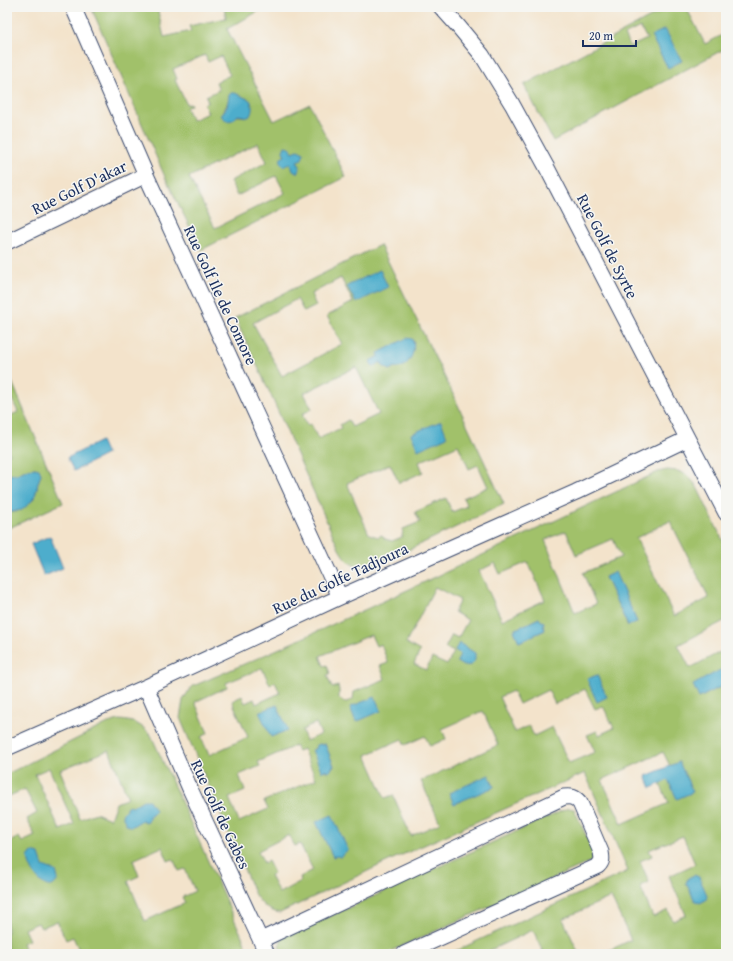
<svg xmlns="http://www.w3.org/2000/svg" width="733" height="961" font-family="'Gentium Book Plus',serif">
  <style>
    .green { fill: #a1c16a; stroke: #5e7864; fill-rule: evenodd }
    .water { fill: #4eadcc; stroke: #346e95 }
    .lines { fill: none; stroke-linecap: round; stroke-linejoin: round }
    .street-casing { stroke: #3b4a6e; stroke-width: 17 }
    .street { stroke: #fff; stroke-width: 15 }
    .labels { text-anchor: middle; dominant-baseline: central; stroke-width: 3; stroke-linejoin: round; paint-order: stroke }
    .street-label { font-size: 16px; fill: #1b2f5e; stroke: #f6f6f2 }
  </style>
  <rect width="100%" height="100%" fill="#f6f6f2"/>
  <filter id="ink" filterUnits="userSpaceOnUse"><feTurbulence type="fractalNoise" baseFrequency=".025" numOctaves="2"/><feDisplacementMap in="SourceGraphic" scale="8" xChannelSelector="R" yChannelSelector="G"/><feConvolveMatrix kernelMatrix="1 2 1 2 8 2 1 2 1" color-interpolation-filters="sRGB"/></filter>
  <filter id="wash" filterUnits="userSpaceOnUse"><feTurbulence type="fractalNoise" baseFrequency=".012" numOctaves="4" result="noise"/><feDisplacementMap in="SourceGraphic" scale="16" xChannelSelector="R" yChannelSelector="G"/><feGaussianBlur stdDeviation="0.9" result="paint"/><feColorMatrix in="noise" values="0 0 0 0 0 0 0 0 0 0 0 0 0 0 0 0 0 1.4 0 .05"/><feComposite in="paint" operator="in"/></filter>
  <g filter="url(#wash)">
    <rect width="100%" height="100%" fill="#f3e3cb"/>
    <path class="green" d="M 91,7 L 157,7 L 164,37 L 191,31 L 189,26 L 226,18 L 224,7 L 266,7 L 227,29 L 274,121 L 310,104 L 346,177 L 201,250 L 165,177 ZM 205,55 L 208,62 L 221,56 L 230,75 L 216,82 L 219,90 L 206,96 L 208,102 L 204,104 L 208,113 L 192,120 L 186,108 L 191,105 L 190,103 L 187,105 L 175,80 L 177,79 L 173,69 ZM 238,95 C 253,100 255,104 247,117 C 239,115 231,117 221,116 C 222,111 227,107 228,101 ZM 258,143 L 267,162 L 230,181 L 237,196 L 276,176 L 285,193 L 215,228 L 189,177 Z
      M 669,7 L 686,7 L 705,44 L 726,33 L 726,48 L 553,141 L 524,85 ZM 640,27 L 647,39 L 630,47 L 624,35 Z
      M 380,245 L 451,390 L 504,504 L 377,565 C 359,570 349,567 339,549 L 269,391 L 235,318 ZM 341,278 L 353,302 L 327,316 L 342,344 L 282,376 L 253,323 L 297,299 L 304,312 L 316,306 L 311,294 ZM 414,341 L 412,353 L 390,370 L 383,366 L 381,362 L 370,361 ZM 356,367 L 379,414 L 352,427 L 348,420 L 340,425 L 341,428 L 318,439 L 311,424 L 307,425 L 302,414 L 312,409 L 304,393 ZM 458,445 L 469,469 L 478,465 L 488,487 L 463,498 L 467,506 L 452,512 L 446,498 L 415,512 L 420,522 L 403,529 L 402,537 L 392,541 L 385,539 L 382,535 L 378,537 L 369,534 L 347,483 L 390,464 L 399,483 L 423,472 L 419,462 Z
      M 7,370 L 63,503 L 7,529 L 7,513 L 16,512 L 31,502 L 35,496 L 38,483 L 41,474 L 35,468 C 28,468 25,471 18,474 C 15,475 11,474 7,475 L 7,455 L 10,454 L 7,448 L 7,417 L 18,412 L 7,389 Z
      M 667,470 L 678,471 L 687,475 L 696,485 L 726,547 L 726,620 L 678,645 L 690,668 L 722,651 L 726,659 L 726,676 L 722,669 L 699,698 L 726,684 L 726,954 L 601,954 L 631,940 L 611,897 L 563,919 L 579,954 L 544,954 L 533,930 L 482,954 L 449,954 L 628,871 L 585,773 L 393,859 L 280,913 C 268,911 262,905 255,895 L 180,718 L 183,700 L 191,687 C 348,620 503,545 658,472 ZM 670,521 L 709,598 L 674,616 L 636,538 ZM 566,531 L 576,555 L 613,539 L 621,557 L 583,573 L 596,604 L 575,613 L 545,540 ZM 528,562 L 545,600 L 502,620 L 479,571 L 495,563 L 500,574 ZM 615,573 L 637,622 L 628,626 L 605,577 ZM 435,587 L 460,600 L 454,612 L 468,620 L 458,638 L 452,635 L 445,648 L 454,652 L 447,665 L 432,658 L 426,670 L 414,664 L 420,651 L 406,643 ZM 539,618 L 541,622 L 544,622 L 543,626 L 545,630 L 519,642 L 514,630 ZM 371,635 L 376,646 L 381,644 L 388,663 L 380,666 L 385,679 L 354,692 L 353,699 C 348,703 343,703 339,698 L 339,690 L 338,686 L 332,688 L 327,675 L 330,674 L 327,665 L 324,666 L 320,656 ZM 262,668 L 270,685 L 275,682 L 280,693 L 256,704 L 254,699 L 245,703 L 242,696 L 232,701 L 248,737 L 209,755 L 201,737 L 208,733 L 195,702 L 227,687 L 226,683 ZM 585,689 L 595,709 L 603,706 L 614,728 L 599,735 L 597,731 L 587,735 L 595,752 L 569,763 L 552,727 L 534,736 L 529,726 L 515,732 L 499,697 L 513,691 L 519,704 L 548,690 L 555,704 ZM 483,711 L 498,745 L 421,781 L 440,823 L 411,836 L 393,795 L 385,798 L 366,755 L 402,739 L 405,745 L 425,736 L 430,746 L 446,739 L 442,729 ZM 316,723 L 321,734 L 306,741 L 302,730 ZM 325,744 L 334,766 L 328,772 L 324,770 L 322,771 L 312,750 L 315,749 L 317,745 ZM 295,746 L 298,751 L 303,749 L 316,779 L 264,801 L 268,809 L 239,822 L 229,798 L 245,791 L 239,775 L 260,766 L 258,762 ZM 663,752 L 670,766 L 679,762 L 668,780 L 660,784 L 669,803 L 622,824 L 602,780 ZM 489,776 L 494,786 L 450,793 ZM 289,835 L 295,846 L 300,844 L 313,870 L 300,877 L 301,881 L 279,893 L 270,876 L 274,873 L 268,861 L 264,863 L 258,851 ZM 683,836 L 695,864 L 669,876 L 686,915 L 673,921 L 668,910 L 653,917 L 640,886 L 649,882 L 640,861 L 652,856 L 649,850 Z
      M 119,720 C 134,721 141,724 151,735 L 250,954 L 77,954 L 80,952 L 73,937 L 66,940 L 57,921 L 41,928 L 38,923 L 24,929 L 29,940 L 22,943 L 27,954 L 7,954 L 7,859 L 11,857 L 7,849 L 7,843 L 19,837 L 22,842 L 35,836 L 27,819 L 37,813 L 25,789 L 7,797 L 7,774 L 108,723 ZM 109,750 L 128,798 L 116,803 L 110,819 L 96,813 L 80,819 L 60,770 ZM 49,768 L 74,824 L 60,830 L 35,774 ZM 131,807 L 153,813 L 146,822 L 143,820 L 123,812 ZM 162,847 L 168,861 L 173,859 L 179,871 L 185,869 L 195,891 L 182,897 L 185,903 L 145,921 L 128,881 L 139,876 L 133,860 Z
      M 568,808 L 574,809 L 594,853 L 592,861 L 384,954 L 283,954 L 279,946 L 282,938 Z"/>
    <path class="water" d="M 665,29 L 682,61 L 668,68 L 651,36 Z
      M 231,93 L 235,93 L 250,100 C 253,105 253,112 249,117 L 238,115 L 233,120 L 228,121 L 223,118 L 221,115 L 227,107 L 229,95 Z
      M 285,146 L 290,147 L 293,152 L 298,150 L 304,153 L 302,159 L 297,161 L 300,166 L 298,173 L 293,170 L 290,164 L 284,166 L 280,163 L 281,158 L 285,156 L 283,151 Z
      M 380,270 L 388,287 L 356,303 L 347,286 Z
      M 407,338 L 412,339 C 417,349 410,365 399,368 L 395,367 L 390,370 L 383,366 L 381,362 L 373,367 L 370,361 L 379,356 L 378,353 Z
      M 441,421 L 447,437 L 418,450 L 411,434 Z
      M 101,441 L 107,454 L 74,471 L 67,458 Z
      M 35,468 L 39,469 L 41,474 L 38,483 L 35,496 L 31,502 L 22,510 L 7,513 L 7,475 L 17,474 L 28,469 Z
      M 50,536 L 63,568 L 44,576 L 31,544 Z
      M 615,572 L 637,622 L 628,626 L 605,577 Z
      M 539,618 L 541,621 L 544,622 L 543,626 L 545,630 L 519,642 L 514,630 Z
      M 459,643 L 475,653 L 475,660 L 471,665 L 463,666 L 457,662 L 460,654 L 455,650 Z
      M 722,669 L 726,676 L 726,684 L 699,698 L 693,685 Z
      M 597,675 L 607,697 L 597,702 L 587,679 Z
      M 375,697 L 381,711 L 356,722 L 350,707 Z
      M 277,705 L 288,730 L 271,737 L 259,712 Z
      M 320,744 L 322,745 L 325,744 L 334,766 L 332,767 L 331,770 L 329,772 L 324,770 L 322,772 L 312,750 L 315,749 L 316,745 Z
      M 679,762 L 693,792 L 677,799 L 668,780 L 651,788 L 646,776 Z
      M 489,775 L 494,787 L 454,804 L 449,793 Z
      M 143,800 L 149,800 L 155,810 L 153,813 L 149,816 L 149,820 L 146,822 L 142,820 L 131,827 L 127,825 L 122,816 L 123,812 L 126,810 L 126,807 L 129,805 L 132,807 Z
      M 332,815 L 348,850 L 344,853 L 341,857 L 336,856 L 333,857 L 316,822 Z
      M 32,852 L 39,854 L 43,866 L 56,871 L 58,879 C 49,900 28,870 28,857 Z
      M 694,875 L 699,877 L 707,895 L 706,900 L 700,903 L 695,901 L 686,883 L 688,878 Z"/>
  </g>
  <g filter="url(#ink)">
    <g class="lines">
      <defs>
        <path id="street" d="M 73,7 L 146,175 L 340,597
          M 441,7 L 458,26 L 482,55 L 512,104 L 546,166 L 726,513
          M 7,242 L 146,175
          M 146,687 L 191,791 L 267,954
          M 7,748 L 146,687 L 340,597 L 576,492 L 687,439
          M 261,940 L 564,797 C 571,796 575,797 580,803 L 601,852 C 602,858 603,861 598,866 L 404,954"/>
      </defs>
      <use href="#street" class="street-casing"/>
      <use href="#street" class="street"/>
    </g>
  </g>
  <g class="labels">
    <g class="street-label">
      <text transform="translate(79 187) rotate(-26)">Rue Golf D'akar</text>
      <text transform="translate(608 246) rotate(63)">Rue Golf de Syrte</text>
      <text transform="translate(221 295) rotate(65)">Rue Golf Ile de Comore</text>
      <text transform="translate(340 578) rotate(-25)">Rue du Golfe Tadjoura</text>
      <text transform="translate(221 814) rotate(65)">Rue Golf de Gabes</text>
    </g>
  </g>
  <rect width="733" height="961" fill="none" stroke="#f6f6f2" stroke-width="24"/>
  <path d="M583 40v6h53v-6" fill="none" stroke="#1b2f5e" stroke-width="2"/>
  <text x="589" y="40" font-size="12" fill="#1b2f5e" stroke="#f6f6f2" stroke-width="3" paint-order="stroke">20 m</text>
</svg>
